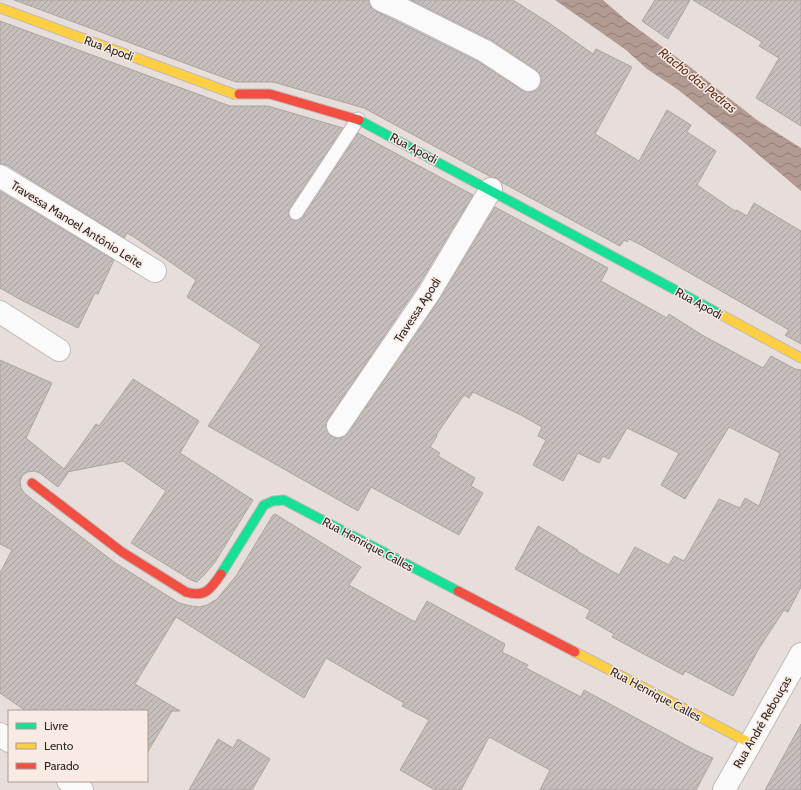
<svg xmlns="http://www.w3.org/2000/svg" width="801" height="790" font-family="Cabin,sans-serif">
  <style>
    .water { fill: url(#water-waves) }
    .building { fill: url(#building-hatch); stroke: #aba5a2 }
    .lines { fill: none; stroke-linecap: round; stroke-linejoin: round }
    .lane-casing { stroke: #c0b9b7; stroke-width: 15 }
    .street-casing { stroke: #c0b9b7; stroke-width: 24 }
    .fast-casing { stroke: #c0b9b7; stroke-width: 11 }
    .slow-casing { stroke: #c0b9b7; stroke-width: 11 }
    .jam-casing { stroke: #c0b9b7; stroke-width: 11 }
    .lane { stroke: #fbfafa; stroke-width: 13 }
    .street { stroke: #fbfafa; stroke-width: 22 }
    .fast { stroke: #16e098; stroke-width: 9 }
    .slow { stroke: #ffcf43; stroke-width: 9 }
    .jam { stroke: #f24e42; stroke-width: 9 }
    .labels { text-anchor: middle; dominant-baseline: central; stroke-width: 3; stroke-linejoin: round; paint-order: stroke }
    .street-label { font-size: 12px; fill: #2e2826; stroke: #f9eae4 }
    .water-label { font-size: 13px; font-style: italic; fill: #5d301e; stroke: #f9eae4 }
  </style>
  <defs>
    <pattern id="water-waves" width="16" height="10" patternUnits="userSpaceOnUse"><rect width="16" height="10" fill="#b29a92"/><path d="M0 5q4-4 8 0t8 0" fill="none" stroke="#917e77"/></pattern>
    <pattern id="building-hatch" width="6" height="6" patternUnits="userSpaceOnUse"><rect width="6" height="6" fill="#c5bebc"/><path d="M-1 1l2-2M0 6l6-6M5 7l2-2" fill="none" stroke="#aaa3a1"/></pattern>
  </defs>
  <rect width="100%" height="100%" fill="#e7dedb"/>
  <path class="water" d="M 555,0 L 603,0 L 626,20 L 694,70 L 725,95 L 757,120 L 801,148 L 801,191 L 740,139 L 677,89 L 647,69 L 626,50 Z"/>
  <path class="building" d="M 14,0 L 369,0 L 371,7 L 376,11 L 479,62 L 522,90 L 529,92 L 535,91 L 540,87 L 541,81 L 540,75 L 536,70 L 491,40 L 411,0 L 513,0 L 549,23 L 593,54 L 596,49 L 632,67 L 595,134 L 639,161 L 667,110 L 691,125 L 687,132 L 716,151 L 697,185 L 735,211 L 737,210 L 747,216 L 754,203 L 801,231 L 801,344 L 785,335 L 789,330 L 641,245 L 629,239 L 627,242 L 624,240 L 620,246 L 501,182 L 497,178 L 491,177 L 364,108 L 273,82 L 236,82 Z
    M 655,0 L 690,0 L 668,39 L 642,21 Z
    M 693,0 L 801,0 L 801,126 L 756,98 L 779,58 L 759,46 L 762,42 Z
    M 0,21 L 230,106 L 268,106 L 343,128 L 289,209 L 289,216 L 292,220 L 299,220 L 303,217 L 358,133 L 473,195 L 418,286 L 328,419 L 326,425 L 327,431 L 331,436 L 337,438 L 343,437 L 348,433 L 439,300 L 495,207 L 608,268 L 601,281 L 667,318 L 669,314 L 702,335 L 763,368 L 771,356 L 795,369 L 801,370 L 801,587 L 788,612 L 784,610 L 758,650 L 733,696 L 685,671 L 683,675 L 612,637 L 614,634 L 586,618 L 590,610 L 515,569 L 538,526 L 578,550 L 577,551 L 619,575 L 635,547 L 669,565 L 674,556 L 684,561 L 719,499 L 740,508 L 745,498 L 759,506 L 780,453 L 729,427 L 685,499 L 661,485 L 679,453 L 627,428 L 609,459 L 603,456 L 599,463 L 578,453 L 563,481 L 533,465 L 546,440 L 538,436 L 542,427 L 521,415 L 473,392 L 469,398 L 464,395 L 436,435 L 437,436 L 430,447 L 440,453 L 438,456 L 475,478 L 471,486 L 483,493 L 459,535 L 371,487 L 358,511 L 208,426 L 261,345 L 187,297 L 196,280 L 134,237 L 127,233 L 124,238 L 7,165 L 0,164 Z
    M 0,191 L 114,260 L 98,294 L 95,293 L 78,328 L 23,301 L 0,288 Z
    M 0,360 L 52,383 L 26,438 L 64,469 L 96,424 L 99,426 L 133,379 L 199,421 L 180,453 L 253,500 L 215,562 L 206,573 L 197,582 L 191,580 L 131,543 L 166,491 L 123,461 L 67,472 L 68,473 L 58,487 L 40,473 L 34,471 L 27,472 L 22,476 L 20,482 L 21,488 L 24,493 L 114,562 L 179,603 L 191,606 L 200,607 L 207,605 L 217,599 L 236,576 L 273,515 L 275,514 L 361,567 L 349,585 L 415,622 L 427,601 L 505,644 L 502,652 L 528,665 L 526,668 L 581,697 L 584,690 L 695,750 L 713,758 L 696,790 L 540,790 L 550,770 L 489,737 L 461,790 L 435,790 L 400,770 L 429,720 L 402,706 L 404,703 L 326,658 L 304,698 L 176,617 L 135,684 L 180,711 L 172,711 L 147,753 L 147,711 L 26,711 L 0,693 L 0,573 L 12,550 L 0,544 Z
    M 801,724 L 801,790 L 765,790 Z
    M 218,739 L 233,748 L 238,739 L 270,759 L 252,790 L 189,790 Z"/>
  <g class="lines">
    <defs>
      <path id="lane" d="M 296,213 L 358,119"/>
      <path id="street" d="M 381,0 L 399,8 L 485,51 L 529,80
        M 0,176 L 155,271
        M 0,312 L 59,350
        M 338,426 L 429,293 L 491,189
        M 0,734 L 9,741
        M 68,781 L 82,790
        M 724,790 L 801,654"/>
      <path id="fast" d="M 359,120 L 720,314
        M 221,574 L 264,505 L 273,501 L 284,500 L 458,591"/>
      <path id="slow" d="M 0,8 L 234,94 L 239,94
        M 720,314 L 801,358
        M 575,652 L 750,743"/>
      <path id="jam" d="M 239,94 L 270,94 L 359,120
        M 32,483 L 122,552 L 186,592 C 205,598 211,589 221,574
        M 458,591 L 575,652"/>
    </defs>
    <use href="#lane" class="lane-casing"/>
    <use href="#street" class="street-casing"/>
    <use href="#fast" class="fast-casing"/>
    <use href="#slow" class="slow-casing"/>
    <use href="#jam" class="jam-casing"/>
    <use href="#lane" class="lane"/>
    <use href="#street" class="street"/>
    <use href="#fast" class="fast"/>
    <use href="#slow" class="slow"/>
    <use href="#jam" class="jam"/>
  </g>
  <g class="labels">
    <g class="street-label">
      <text transform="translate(109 48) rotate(20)">Rua Apodi</text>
      <text transform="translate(414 148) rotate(28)">Rua Apodi</text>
      <text transform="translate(77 224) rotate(32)">Travessa Manoel Antônio Leite</text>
      <text transform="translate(699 303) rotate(29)">Rua Apodi</text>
      <text transform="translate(417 310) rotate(-57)">Travessa Apodi</text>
      <text transform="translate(368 544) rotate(28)">Rua Henrique Calles</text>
      <text transform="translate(656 694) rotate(28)">Rua Henrique Calles</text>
      <text transform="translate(762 722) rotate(-60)">Rua André Rebouças</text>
    </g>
    <g class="water-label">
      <text transform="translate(698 80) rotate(39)">Riacho das Pedras</text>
    </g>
  </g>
  <rect x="8" y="710" width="140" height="72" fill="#f9eae4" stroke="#a89c98"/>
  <rect x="16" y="723" width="20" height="6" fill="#16e098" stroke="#a89c98"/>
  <text x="44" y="730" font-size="12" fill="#2e2826">Livre</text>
  <rect x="16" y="743" width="20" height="6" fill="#ffcf43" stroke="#a89c98"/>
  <text x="44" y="750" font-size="12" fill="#2e2826">Lento</text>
  <rect x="16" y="763" width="20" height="6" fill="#f24e42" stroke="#a89c98"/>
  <text x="44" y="770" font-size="12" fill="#2e2826">Parado</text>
</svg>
